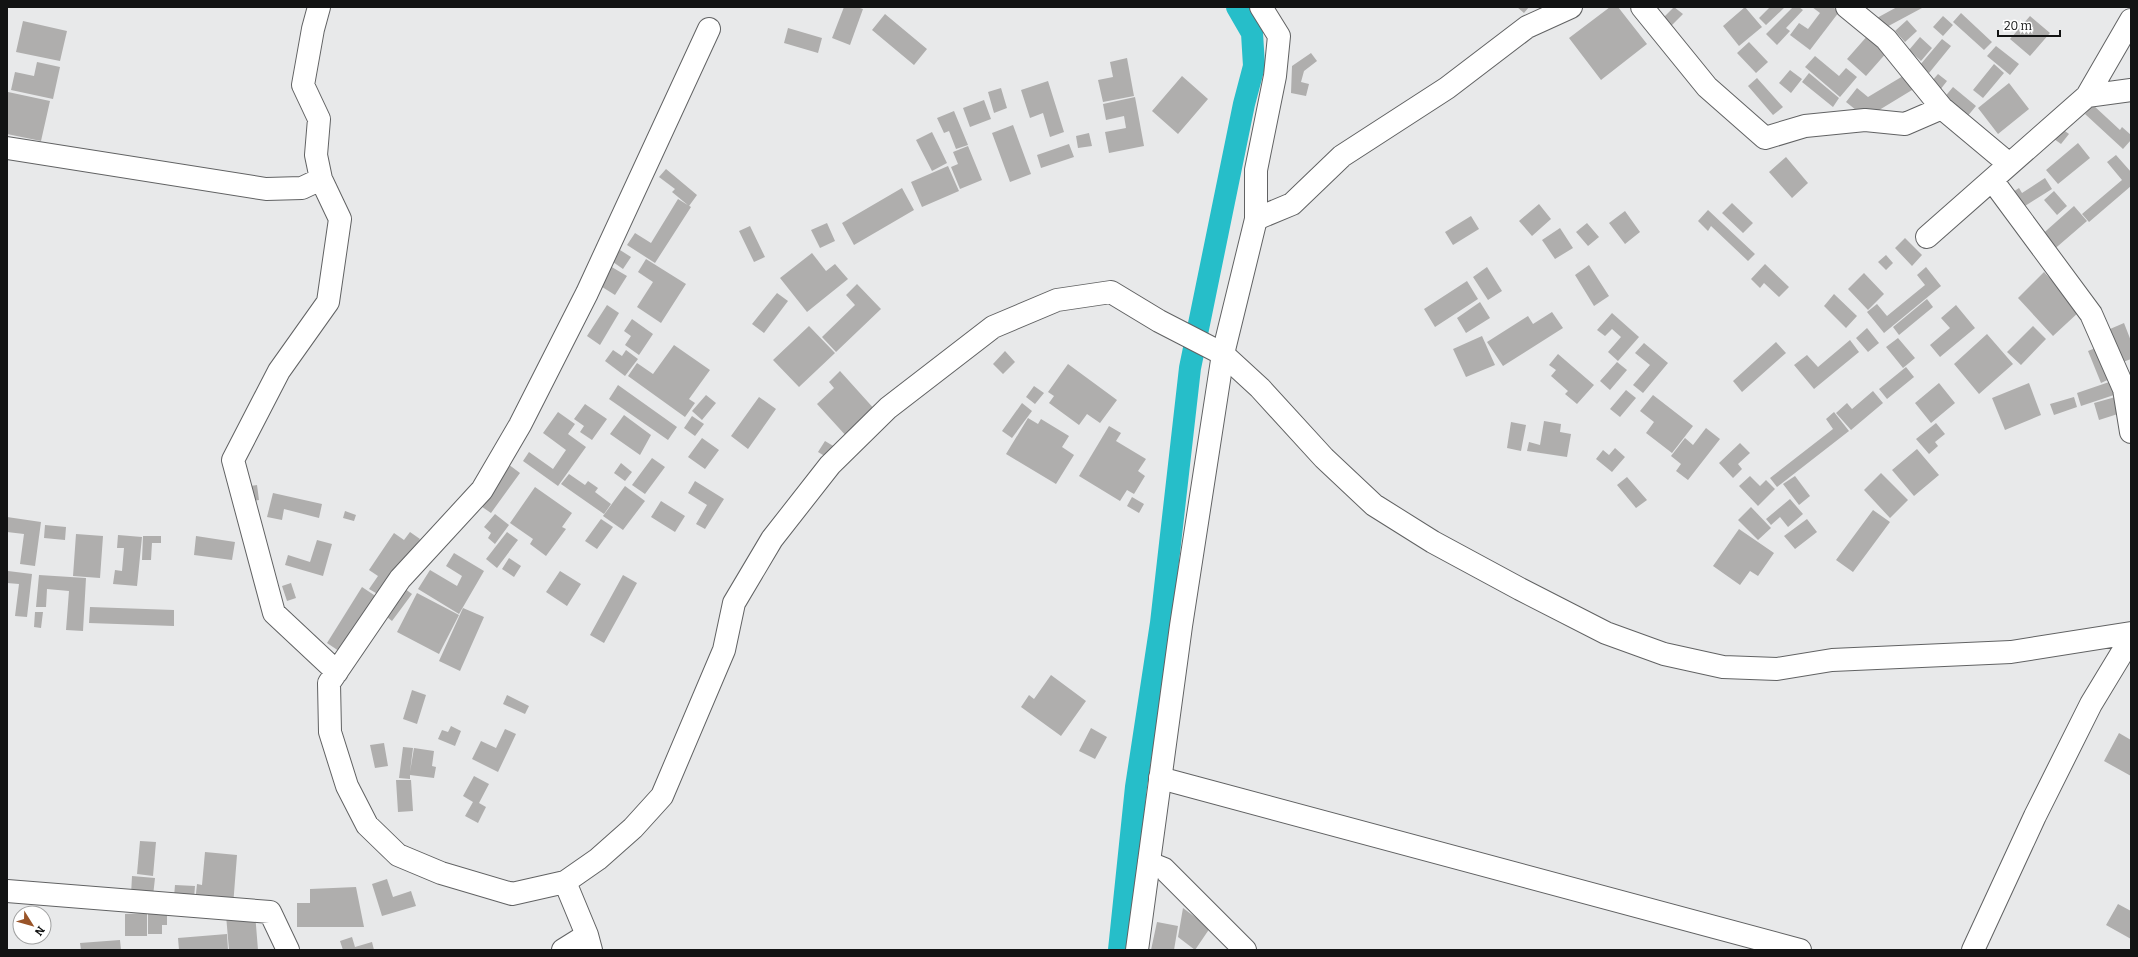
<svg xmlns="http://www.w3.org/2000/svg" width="2138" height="957" font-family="Bitter,serif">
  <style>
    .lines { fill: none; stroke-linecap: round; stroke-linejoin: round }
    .canal { stroke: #26bec9; stroke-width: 22 }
    .building { fill: #afaead }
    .minor-casing { stroke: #616263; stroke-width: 24 }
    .tertiary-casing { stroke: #616263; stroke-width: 24 }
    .minor { stroke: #fff; stroke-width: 22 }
    .tertiary { stroke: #fff; stroke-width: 22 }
  </style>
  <rect width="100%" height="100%" fill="#e8e9ea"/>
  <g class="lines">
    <path class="canal" d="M 1119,950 L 1136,787 L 1161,623 L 1190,368 L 1244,104 L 1254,66 L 1252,33 L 1237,7"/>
  </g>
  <path class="building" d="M 844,7 L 857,7 L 863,9 L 850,45 L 832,38 Z
    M 1517,7 L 1529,7 L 1524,13 Z
    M 1610,7 L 1618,7 L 1647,44 L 1601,80 L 1569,38 Z
    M 1674,7 L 1683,14 L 1669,28 L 1661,20 Z
    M 1745,7 L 1762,27 L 1739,46 L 1723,26 Z
    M 1770,7 L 1785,7 L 1766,25 L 1759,18 Z
    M 1793,7 L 1799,7 L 1803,10 L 1786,28 L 1790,31 L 1777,45 L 1766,34 Z
    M 1812,7 L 1833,7 L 1839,12 L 1810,50 L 1790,35 L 1799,23 L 1808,29 L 1820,13 Z
    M 1897,7 L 1922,8 L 1881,30 L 1875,19 Z
    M 1961,13 L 1992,42 L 1984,50 L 1953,22 Z
    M 885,14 L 927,49 L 914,65 L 872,30 Z
    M 1943,16 L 1953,25 L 1943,36 L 1933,27 Z
    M 2030,16 L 2050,33 L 2030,56 L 2010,39 Z
    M 1907,20 L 1917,31 L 1905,42 L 1895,31 Z
    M 23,21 L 67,31 L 60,61 L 16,52 Z
    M 788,28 L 822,38 L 818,53 L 784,43 Z
    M 1869,34 L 1888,51 L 1866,76 L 1847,59 Z
    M 1920,37 L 1932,48 L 1921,61 L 1909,50 Z
    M 1942,39 L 1951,46 L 1929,73 L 1920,65 Z
    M 1749,42 L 1768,62 L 1756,73 L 1737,53 Z
    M 1996,46 L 2019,64 L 2010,75 L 1987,56 Z
    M 1311,53 L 1317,61 L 1304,71 L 1301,82 L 1309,84 L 1306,96 L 1291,93 L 1292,66 Z
    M 1815,56 L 1839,76 L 1846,68 L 1857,77 L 1840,97 L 1805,67 Z
    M 1127,58 L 1134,96 L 1103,102 L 1098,80 L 1113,77 L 1110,62 Z
    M 37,62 L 60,67 L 53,99 L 11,90 L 15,72 L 34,76 Z
    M 1994,64 L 2004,73 L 1983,98 L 1973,90 Z
    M 1790,70 L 1802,79 L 1791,93 L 1779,83 Z
    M 1809,73 L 1839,98 L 1833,107 L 1802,82 Z
    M 1908,73 L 1917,87 L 1866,118 L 1846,102 L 1857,88 L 1868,97 Z
    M 1938,74 L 1947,81 L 1940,90 L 1931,82 Z
    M 1182,76 L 1208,99 L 1178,134 L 1152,111 Z
    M 1757,78 L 1783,107 L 1773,115 L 1748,86 Z
    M 1048,81 L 1064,132 L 1050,137 L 1043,113 L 1030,118 L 1021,90 Z
    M 2009,83 L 2029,109 L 1998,134 L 1978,108 Z
    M 1953,87 L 1976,106 L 1966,118 L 1943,99 Z
    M 1001,88 L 1007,108 L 994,113 L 988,92 Z
    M 8,92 L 50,101 L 41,141 L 7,134 Z
    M 1135,97 L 1144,146 L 1109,153 L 1105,132 L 1126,128 L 1124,116 L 1106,120 L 1103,104 Z
    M 984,100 L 991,119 L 970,127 L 963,108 Z
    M 2093,105 L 2120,130 L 2122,127 L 2131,135 L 2131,140 L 2123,149 L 2085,114 Z
    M 954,111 L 968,145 L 956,149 L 949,131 L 944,133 L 937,118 Z
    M 1013,125 L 1031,174 L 1010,182 L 992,133 Z
    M 2058,126 L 2069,134 L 2061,144 L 2050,136 Z
    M 932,132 L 947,163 L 932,171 L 916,140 Z
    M 1089,133 L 1092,146 L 1078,148 L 1076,136 Z
    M 2078,143 L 2090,158 L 2058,184 L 2046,170 Z
    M 1069,144 L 1074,157 L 1041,168 L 1037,155 Z
    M 968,146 L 982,180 L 960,189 L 951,167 L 958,164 L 953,152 Z
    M 2116,155 L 2131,172 L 2131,186 L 2089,222 L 2082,214 L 2122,180 L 2107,162 Z
    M 1786,157 L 1808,183 L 1792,198 L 1769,172 Z
    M 948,166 L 959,191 L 922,207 L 911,182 Z
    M 666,169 L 697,195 L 689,206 L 672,192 L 675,189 L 659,177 Z
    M 2045,178 L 2052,189 L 2017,211 L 2007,196 L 2019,188 L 2022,193 Z
    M 902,188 L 914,210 L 854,245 L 842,223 Z
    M 2054,191 L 2067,206 L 2057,215 L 2044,200 Z
    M 678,199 L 691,207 L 655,263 L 627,245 L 635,233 L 651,243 Z
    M 1732,203 L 1753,223 L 1743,233 L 1722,213 Z
    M 1539,204 L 1551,219 L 1532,236 L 1519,221 Z
    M 2074,206 L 2087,221 L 2051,252 L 2038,238 Z
    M 1708,210 L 1755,254 L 1748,261 L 1711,226 L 1708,231 L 1698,221 Z
    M 1625,211 L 1640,232 L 1625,244 L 1609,223 Z
    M 1471,216 L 1479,229 L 1453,245 L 1445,232 Z
    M 827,223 L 835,241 L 820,248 L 811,230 Z
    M 1587,223 L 1599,237 L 1588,246 L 1576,232 Z
    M 750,226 L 765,257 L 754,262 L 739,231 Z
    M 1560,228 L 1573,248 L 1555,259 L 1542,240 Z
    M 1905,238 L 1922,255 L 1912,266 L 1895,248 Z
    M 620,250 L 631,257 L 623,269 L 613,262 Z
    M 812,253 L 826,271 L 835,264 L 848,279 L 807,312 L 780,278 Z
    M 1886,255 L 1893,263 L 1886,270 L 1878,262 Z
    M 646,259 L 686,284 L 661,323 L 637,307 L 653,282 L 638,272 Z
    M 1765,264 L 1789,287 L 1779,297 L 1764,283 L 1760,288 L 1751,279 Z
    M 1589,265 L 1609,296 L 1594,306 L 1575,275 Z
    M 610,266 L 627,276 L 615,295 L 599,285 Z
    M 1487,267 L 1502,291 L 1488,300 L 1473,277 Z
    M 1926,267 L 1941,286 L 1884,333 L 1867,312 L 1877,304 L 1887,316 L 1925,285 L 1917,275 Z
    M 2044,272 L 2080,311 L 2053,336 L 2018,298 Z
    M 1864,273 L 1884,294 L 1868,310 L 1848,289 Z
    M 1467,281 L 1478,299 L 1435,327 L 1424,309 Z
    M 857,284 L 881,309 L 836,352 L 822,337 L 855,305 L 846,295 Z
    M 777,293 L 788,301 L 764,333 L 752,324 Z
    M 1834,294 L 1857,316 L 1846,328 L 1824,306 Z
    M 1927,299 L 1933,307 L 1899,335 L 1893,327 Z
    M 1480,302 L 1490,318 L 1466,333 L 1457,318 Z
    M 607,305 L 619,313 L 600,345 L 587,336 Z
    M 1956,305 L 1975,328 L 1940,357 L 1930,345 L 1950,328 L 1941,318 Z
    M 1552,312 L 1563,328 L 1503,366 L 1487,342 L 1528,316 L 1533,324 Z
    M 1612,313 L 1639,337 L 1618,361 L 1608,352 L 1621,337 L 1612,329 L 1605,336 L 1597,330 Z
    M 632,319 L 653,334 L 639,355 L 625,345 L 631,336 L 624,331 Z
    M 2124,323 L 2131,341 L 2131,359 L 2123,362 L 2110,329 Z
    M 809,326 L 835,353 L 799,387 L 773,360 Z
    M 2033,326 L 2046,339 L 2021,365 L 2007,352 Z
    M 1867,328 L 1879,343 L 1868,352 L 1856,338 Z
    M 1987,334 L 2013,364 L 1979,394 L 1954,364 Z
    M 1482,336 L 1495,365 L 1466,377 L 1453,349 Z
    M 1898,338 L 1915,358 L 1903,368 L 1886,347 Z
    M 1850,340 L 1859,352 L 1814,389 L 1794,365 L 1807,355 L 1818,367 Z
    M 1776,342 L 1786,353 L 1742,392 L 1733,381 Z
    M 1644,343 L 1668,363 L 1643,393 L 1633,385 L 1650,365 L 1635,353 Z
    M 674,345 L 710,370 L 689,399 L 695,403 L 685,417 L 628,376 L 637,363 L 653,374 Z
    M 2103,345 L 2116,376 L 2101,383 L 2088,351 Z
    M 613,350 L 622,356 L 626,350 L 638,359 L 625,376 L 605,361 Z
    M 1005,351 L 1015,362 L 1003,374 L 993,364 Z
    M 1558,354 L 1594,385 L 1577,404 L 1565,394 L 1568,391 L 1551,376 L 1556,370 L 1549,365 Z
    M 1617,362 L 1627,370 L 1610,390 L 1600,381 Z
    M 1068,364 L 1117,400 L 1100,423 L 1087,414 L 1079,425 L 1049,403 L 1054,396 L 1048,392 Z
    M 1906,367 L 1914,377 L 1887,399 L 1879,389 Z
    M 840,371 L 877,412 L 848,438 L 817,404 L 834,388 L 829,382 Z
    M 2115,380 L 2120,393 L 2081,406 L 2077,393 Z
    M 1939,383 L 1955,403 L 1931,423 L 1915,403 Z
    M 2029,383 L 2041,415 L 2005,430 L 1992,398 Z
    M 618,385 L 677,427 L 668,440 L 609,399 Z
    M 1034,386 L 1044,393 L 1035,404 L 1026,397 Z
    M 1626,390 L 1636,398 L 1620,417 L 1610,409 Z
    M 1873,391 L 1883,403 L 1851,430 L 1836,413 L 1847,403 L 1852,409 Z
    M 706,395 L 716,403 L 702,420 L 692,411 Z
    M 1653,395 L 1693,426 L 1672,453 L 1646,433 L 1654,422 L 1640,411 Z
    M 2119,396 L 2124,412 L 2099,420 L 2094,403 Z
    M 759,397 L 776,409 L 748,449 L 731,436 Z
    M 2074,397 L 2077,407 L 2054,415 L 2050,404 Z
    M 1022,403 L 1032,411 L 1012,438 L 1002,431 Z
    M 585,404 L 607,419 L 592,440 L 580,432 L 584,426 L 574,419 Z
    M 558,412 L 575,424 L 568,434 L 586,447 L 558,486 L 523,461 L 529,452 L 553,469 L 566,450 L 543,433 Z
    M 1834,412 L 1849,431 L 1777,487 L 1770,478 L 1833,429 L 1826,419 Z
    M 624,415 L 651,435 L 640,455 L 610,434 Z
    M 692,416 L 704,424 L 695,436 L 684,428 Z
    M 1028,418 L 1038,424 L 1041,419 L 1069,436 L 1062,447 L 1074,455 L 1056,484 L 1006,454 Z
    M 1544,421 L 1561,424 L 1560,432 L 1571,434 L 1567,457 L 1527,451 L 1529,442 L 1540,445 Z
    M 1511,422 L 1526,425 L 1521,451 L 1507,448 Z
    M 1936,423 L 1945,434 L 1935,442 L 1938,446 L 1929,454 L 1916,439 Z
    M 1109,426 L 1121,433 L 1116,441 L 1146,459 L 1138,471 L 1145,476 L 1134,494 L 1127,490 L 1120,501 L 1079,476 Z
    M 1706,428 L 1720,439 L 1688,480 L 1676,471 L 1681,464 L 1671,456 L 1685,438 L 1693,445 Z
    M 702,438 L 719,450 L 705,469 L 688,457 Z
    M 825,441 L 840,450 L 833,461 L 818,452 Z
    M 1740,443 L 1750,453 L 1738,464 L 1742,469 L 1733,478 L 1719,463 Z
    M 1615,448 L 1625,457 L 1612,472 L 1596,459 L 1603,450 L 1609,455 Z
    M 1917,449 L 1939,475 L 1914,496 L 1892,470 Z
    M 652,458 L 665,467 L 645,494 L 632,485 Z
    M 504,461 L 520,473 L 491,513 L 475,502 Z
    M 621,463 L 632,472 L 625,481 L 614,473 Z
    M 1881,473 L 1908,500 L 1890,518 L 1864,490 Z
    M 569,474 L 585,485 L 588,481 L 598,488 L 595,492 L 611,504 L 604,514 L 561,484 Z
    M 1750,476 L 1760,486 L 1766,480 L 1775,489 L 1758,506 L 1739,486 Z
    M 1795,476 L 1810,496 L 1799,505 L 1783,484 Z
    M 1627,477 L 1647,500 L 1636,508 L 1617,485 Z
    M 695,481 L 724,499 L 705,529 L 696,524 L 707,505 L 688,493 Z
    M 257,485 L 259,500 L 251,501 L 249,486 Z
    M 625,486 L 645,501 L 623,530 L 603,516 Z
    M 535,487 L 572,513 L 562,527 L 566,529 L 546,556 L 530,544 L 533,539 L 510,523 Z
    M 273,493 L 322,504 L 319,518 L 284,509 L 282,520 L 267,517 Z
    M 1132,497 L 1144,504 L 1139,513 L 1127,506 Z
    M 1790,499 L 1803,514 L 1788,527 L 1780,517 L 1771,525 L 1766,519 Z
    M 661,501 L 685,516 L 675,532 L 651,517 Z
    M 1751,507 L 1771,528 L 1758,540 L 1738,520 Z
    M 1873,510 L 1890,522 L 1853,572 L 1836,560 Z
    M 345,511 L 356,515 L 354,521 L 343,518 Z
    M 495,514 L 509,525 L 495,544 L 488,538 L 491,533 L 484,527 Z
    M 7,517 L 41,522 L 35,566 L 20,564 L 24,534 L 7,532 Z
    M 601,519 L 613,527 L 597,549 L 585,541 Z
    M 1807,519 L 1817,532 L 1795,549 L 1784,536 Z
    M 45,525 L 66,527 L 65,540 L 44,538 Z
    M 1739,529 L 1774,553 L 1758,576 L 1750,571 L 1740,585 L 1713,566 Z
    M 410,532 L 420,539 L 381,596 L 369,589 L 378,576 L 369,570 L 394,533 L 404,540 Z
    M 507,532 L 518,540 L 497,568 L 486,559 Z
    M 76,534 L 103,536 L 100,578 L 73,576 Z
    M 118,535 L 142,537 L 137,586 L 113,584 L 115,570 L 122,571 L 124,548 L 117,548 Z
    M 143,536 L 161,536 L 161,543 L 152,543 L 151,560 L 142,560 Z
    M 196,536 L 235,542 L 232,560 L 194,555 Z
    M 317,540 L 332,544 L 323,576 L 285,565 L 288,555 L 310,562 Z
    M 454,553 L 484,571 L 459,614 L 418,589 L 430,570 L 457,586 L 462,576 L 446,566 Z
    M 509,558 L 521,566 L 514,577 L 502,569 Z
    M 8,571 L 32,574 L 27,617 L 15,616 L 19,584 L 7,583 Z
    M 560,571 L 581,584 L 567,606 L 546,592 Z
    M 39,575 L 86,578 L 83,631 L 66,630 L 69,591 L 47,589 L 46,607 L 36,607 Z
    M 623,575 L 637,583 L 604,643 L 590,635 Z
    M 291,583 L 296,598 L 287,601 L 282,586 Z
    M 401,586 L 412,594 L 392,621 L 381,612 Z
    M 362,587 L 380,599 L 345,655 L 327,643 Z
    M 417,593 L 459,615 L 439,654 L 397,632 Z
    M 90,607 L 174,610 L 174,626 L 89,623 Z
    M 463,608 L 484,617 L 460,671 L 439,661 Z
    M 35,612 L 43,612 L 41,628 L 34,627 Z
    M 1051,675 L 1086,701 L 1061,736 L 1021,707 L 1029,695 L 1034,699 Z
    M 412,690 L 426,695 L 417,724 L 403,719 Z
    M 507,695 L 529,706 L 525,714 L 503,704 Z
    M 451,726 L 461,731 L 455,746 L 438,739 L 442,730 L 448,732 Z
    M 1091,728 L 1107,737 L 1095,759 L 1079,751 Z
    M 505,729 L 516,734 L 498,772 L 472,759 L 481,741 L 496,748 Z
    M 2119,733 L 2131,740 L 2131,776 L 2104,761 Z
    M 384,743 L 388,766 L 375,768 L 370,745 Z
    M 403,747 L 413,748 L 410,772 L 414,748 L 434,751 L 432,766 L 436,767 L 434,778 L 410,775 L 410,779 L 399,778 Z
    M 474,776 L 489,784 L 479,803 L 486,807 L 478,823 L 465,816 L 473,802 L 463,796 Z
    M 396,780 L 411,780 L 413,811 L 398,812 Z
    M 140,841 L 156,842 L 153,876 L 137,874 Z
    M 205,852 L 237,855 L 233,906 L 195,903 L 197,884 L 202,885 Z
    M 132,876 L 155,878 L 153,896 L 131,895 Z
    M 387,879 L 393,897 L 411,891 L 416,906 L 382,916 L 372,884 Z
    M 175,885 L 195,886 L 194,899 L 174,897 Z
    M 356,887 L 364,927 L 297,927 L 297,903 L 310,903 L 310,889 Z
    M 2118,904 L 2131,911 L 2131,939 L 2106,925 Z
    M 1183,908 L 1210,928 L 1195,950 L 1178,937 Z
    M 148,911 L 167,911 L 167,925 L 162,925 L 162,934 L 148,934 Z
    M 147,913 L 147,936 L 125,936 L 125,914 Z
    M 255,913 L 258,950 L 229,950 L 226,915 Z
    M 1157,922 L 1178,926 L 1174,950 L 1151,950 Z
    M 227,934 L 228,950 L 179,950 L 178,938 Z
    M 352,937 L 355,947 L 372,942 L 374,950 L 343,950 L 340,941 Z
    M 120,940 L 121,950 L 81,950 L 80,943 Z"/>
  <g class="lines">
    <defs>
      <path id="minor" d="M 319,7 L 313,29 L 303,85 L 319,119 L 316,155 L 321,179 L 340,219 L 328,302 L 279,371 L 233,460 L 274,613 L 337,672
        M 1642,7 L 1707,87 L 1765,138 L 1805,126 L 1865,120 L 1905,124 L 1942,108 L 2009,164
        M 1847,7 L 1886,39 L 1942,108
        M 709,29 L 587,293 L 520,425 L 482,490 L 400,579 L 329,683 L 330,732 L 347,786 L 367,825 L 398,855 L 441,873 L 512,894 L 565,882 L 598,859 L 633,828 L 662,796 L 724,650 L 734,603 L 772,539 L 830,465 L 888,408 L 993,327 L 1057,300 L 1111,292 L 1159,321 L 1223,354 L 1260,388 L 1324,458 L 1374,505 L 1433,542 L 1520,589 L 1606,633 L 1664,654 L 1723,667 L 1777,669 L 1832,660 L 2011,652 L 2131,633
        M 2087,96 L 2131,20
        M 7,148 L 266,189 L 302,188 L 321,179
        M 1992,180 L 2091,314 L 2124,389 L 2131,432
        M 1256,219 L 1292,204 L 1342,156 L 1447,88 L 1527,27 L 1571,7
        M 1927,237 L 2087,96 L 2131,90
        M 1160,778 L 1800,950
        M 1149,863 L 1164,869 L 1245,950
        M 565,882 L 587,935 L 591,950
        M 7,891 L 270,912 L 288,950
        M 563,950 L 587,935
        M 1973,950 L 2035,816 L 2091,704 L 2131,638"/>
      <path id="tertiary" d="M 1137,950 L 1181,626 L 1223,354 L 1256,219 L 1256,170 L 1275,76 L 1279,36 L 1261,7"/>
    </defs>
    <use href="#minor" class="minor-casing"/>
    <use href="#tertiary" class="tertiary-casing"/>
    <use href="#minor" class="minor"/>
    <use href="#tertiary" class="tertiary"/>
  </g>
  <rect width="2138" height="957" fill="none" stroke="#121313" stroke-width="16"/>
  <g transform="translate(32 925) rotate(127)"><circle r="19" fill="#ffffff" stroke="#a0a1a1"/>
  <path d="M0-3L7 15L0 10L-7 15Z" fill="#995428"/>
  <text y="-6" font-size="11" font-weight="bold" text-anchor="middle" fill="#121313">N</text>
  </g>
  <path d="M1998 30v6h62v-6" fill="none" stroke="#121313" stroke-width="2"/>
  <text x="2004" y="30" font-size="12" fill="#121313" stroke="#ffffff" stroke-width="3" paint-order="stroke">20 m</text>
</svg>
